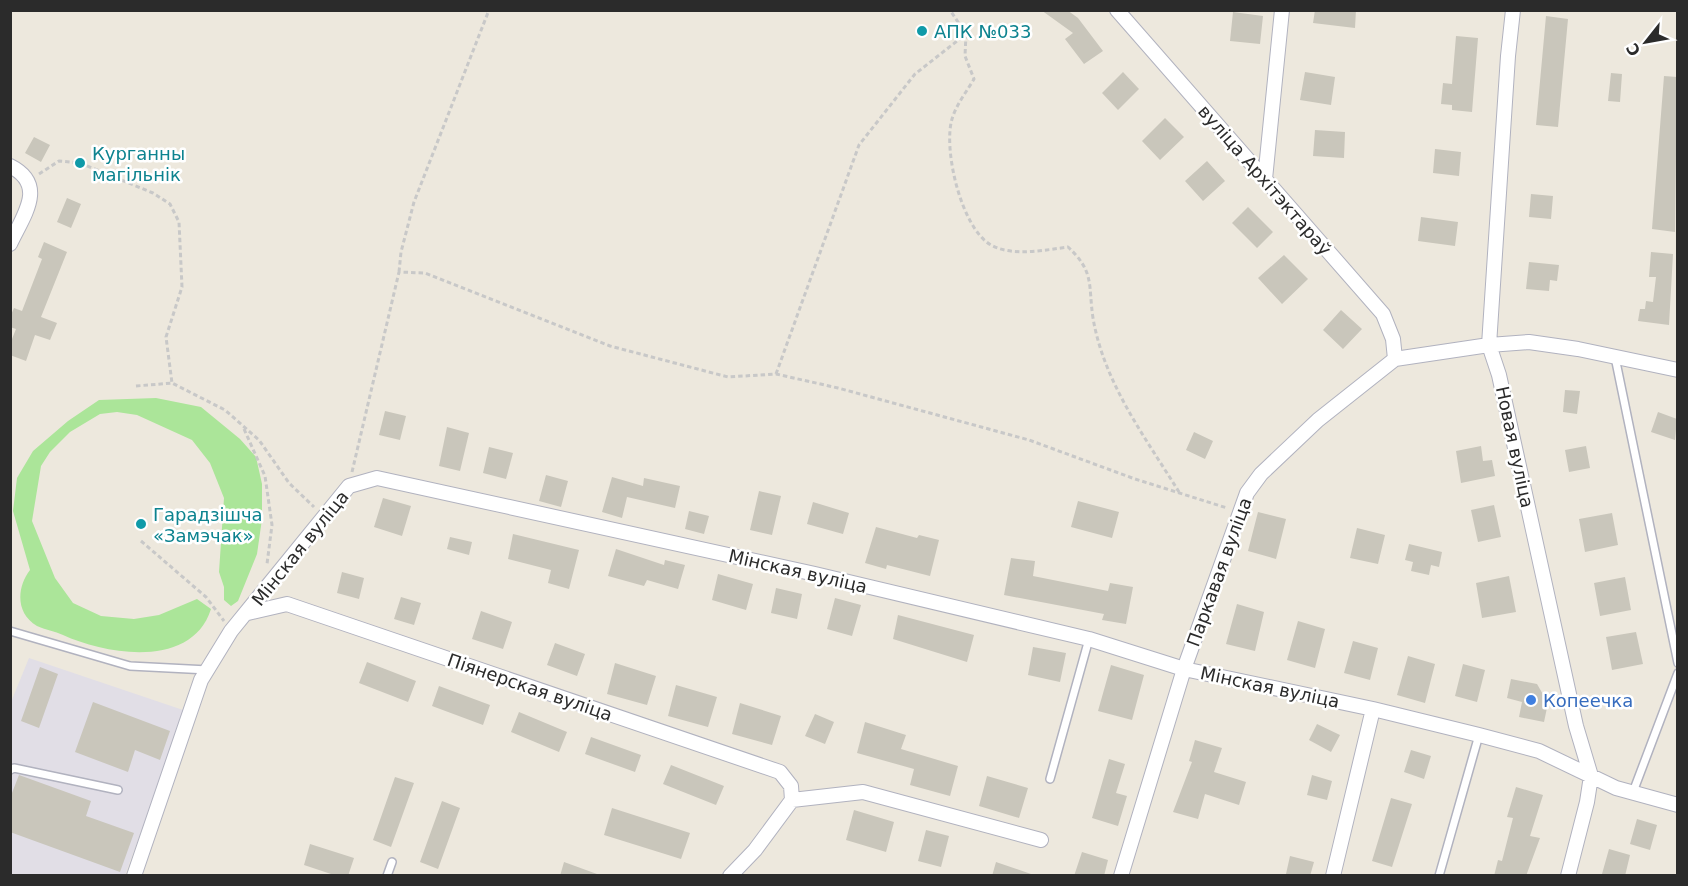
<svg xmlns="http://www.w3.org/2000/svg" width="1688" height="886" font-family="'DejaVu Sans',sans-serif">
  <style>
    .industrial { fill: #e1dee6 }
    .green { fill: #abe599 }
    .building { fill: #c9c6bb }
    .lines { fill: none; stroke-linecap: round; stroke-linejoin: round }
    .service-casing { stroke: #b1b2bf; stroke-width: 10 }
    .minor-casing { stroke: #b1b2bf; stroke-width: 16 }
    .path { stroke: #c8c8c8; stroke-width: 3; stroke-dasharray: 4.5 3; stroke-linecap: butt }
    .service { stroke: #fff; stroke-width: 7 }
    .minor { stroke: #fff; stroke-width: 14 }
    .culture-dot { fill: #0f9aa8; stroke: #fff; stroke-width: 2 }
    .shop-dot { fill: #3f7fe0; stroke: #fff; stroke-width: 2 }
    .labels { text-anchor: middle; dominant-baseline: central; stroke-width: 5; stroke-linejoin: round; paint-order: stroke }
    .culture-label { font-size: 18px; fill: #0d838f; stroke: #fff; text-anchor: start }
    .street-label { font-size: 18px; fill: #2b2b2b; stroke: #fff }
    .shop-label { font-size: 18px; fill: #366cbe; stroke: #fff; text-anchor: start }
  </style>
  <rect width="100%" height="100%" fill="#ede8dd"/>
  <path class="industrial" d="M 29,658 L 186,711 L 125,875 L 11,876 L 11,702 Z"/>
  <path class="green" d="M 156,398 L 201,407 L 240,439 L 256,457 L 262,484 L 262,519 L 257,554 L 238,601 L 231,606 L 224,600 L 224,587 L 219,572 L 224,498 L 210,463 L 192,440 L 137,415 L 117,412 L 100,414 L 70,432 L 50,452 L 41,466 L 32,521 L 55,578 L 73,603 L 101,616 L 134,619 L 159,615 L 197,599 L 211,609 C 192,669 107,655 63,635 C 55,631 45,630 37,626 C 15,613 17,587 30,570 L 13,511 L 17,478 L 33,451 L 68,421 L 99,400 Z"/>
  <path class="building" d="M 1041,10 L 1067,10 L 1078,18 L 1103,51 L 1084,64 L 1065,39 L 1073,33 Z
    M 1315,10 L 1356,10 L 1355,28 L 1313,23 Z
    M 1233,12 L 1263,16 L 1260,44 L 1230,41 Z
    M 1546,16 L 1568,19 L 1558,127 L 1536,125 Z
    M 1456,36 L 1478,38 L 1472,112 L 1452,110 L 1452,105 L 1441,104 L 1443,83 L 1452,84 Z
    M 1123,72 L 1139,89 L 1118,110 L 1102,93 Z
    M 1305,72 L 1335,77 L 1331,105 L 1300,100 Z
    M 1611,73 L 1622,74 L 1620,102 L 1608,101 Z
    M 1664,76 L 1677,77 L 1675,232 L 1652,229 Z
    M 1165,118 L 1184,137 L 1160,160 L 1142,141 Z
    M 1315,130 L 1345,132 L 1344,158 L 1313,156 Z
    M 34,137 L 50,145 L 41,162 L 25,153 Z
    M 1435,149 L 1461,152 L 1459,176 L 1433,173 Z
    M 1207,161 L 1225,181 L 1203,201 L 1185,181 Z
    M 1531,194 L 1553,196 L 1551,219 L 1529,217 Z
    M 67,198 L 81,204 L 71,228 L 57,222 Z
    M 1248,207 L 1273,232 L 1257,248 L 1232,223 Z
    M 1421,217 L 1458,222 L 1455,246 L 1418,241 Z
    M 44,242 L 67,252 L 41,317 L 57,323 L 50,340 L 35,335 L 26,361 L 10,355 L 10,344 L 16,329 L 10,327 L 10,317 L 14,308 L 22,311 L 42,259 L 38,257 Z
    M 1651,252 L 1673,254 L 1669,325 L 1638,321 L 1640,309 L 1645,309 L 1646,301 L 1653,302 L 1656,277 L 1649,277 Z
    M 1284,255 L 1308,279 L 1282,304 L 1258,278 Z
    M 1529,262 L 1559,265 L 1557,281 L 1550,280 L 1549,291 L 1526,289 Z
    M 1341,310 L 1362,329 L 1343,349 L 1323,330 Z
    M 1565,390 L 1580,391 L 1577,414 L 1563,412 Z
    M 385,411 L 406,416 L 400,440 L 379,435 Z
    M 1658,412 L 1677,419 L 1675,440 L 1651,432 Z
    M 447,427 L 469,433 L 460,471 L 439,466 Z
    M 1194,432 L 1213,441 L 1205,459 L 1186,450 Z
    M 1481,446 L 1483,461 L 1492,460 L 1495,476 L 1461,483 L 1456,451 Z
    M 1586,446 L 1590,468 L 1569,472 L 1565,450 Z
    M 489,447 L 513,453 L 506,479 L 483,473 Z
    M 546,475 L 568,481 L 561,507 L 539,501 Z
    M 612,477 L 643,486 L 644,478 L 680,486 L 675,508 L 627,497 L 622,518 L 602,512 Z
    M 759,491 L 781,496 L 772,535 L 750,530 Z
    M 383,498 L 411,506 L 402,536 L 374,527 Z
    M 1078,501 L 1119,512 L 1112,538 L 1071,527 Z
    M 813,502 L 849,513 L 843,534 L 807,524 Z
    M 1494,505 L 1501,537 L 1478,542 L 1471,510 Z
    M 689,511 L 709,516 L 704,534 L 685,529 Z
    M 1258,512 L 1286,519 L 1276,559 L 1248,551 Z
    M 1612,513 L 1618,545 L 1585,552 L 1579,519 Z
    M 876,527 L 917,538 L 919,535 L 939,540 L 930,576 L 887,565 L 886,569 L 865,563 Z
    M 1357,528 L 1385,535 L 1378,564 L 1350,558 Z
    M 513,534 L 579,550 L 569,589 L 548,583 L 551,570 L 508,559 Z
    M 450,537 L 472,542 L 469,555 L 447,549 Z
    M 1409,544 L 1442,552 L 1439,567 L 1431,565 L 1429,575 L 1411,571 L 1413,562 L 1405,560 Z
    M 616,549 L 664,565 L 665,560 L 685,565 L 678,589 L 647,580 L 644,586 L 608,576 Z
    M 1011,558 L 1035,561 L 1033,576 L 1108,591 L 1110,583 L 1133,587 L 1126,624 L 1102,620 L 1104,614 L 1004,595 Z
    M 342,572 L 364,578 L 359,599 L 337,593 Z
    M 718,574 L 753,584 L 746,610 L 712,600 Z
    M 1509,576 L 1516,612 L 1482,618 L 1476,583 Z
    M 1625,577 L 1631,610 L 1600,616 L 1594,583 Z
    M 776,588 L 802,594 L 797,619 L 771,613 Z
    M 401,597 L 421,603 L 414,625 L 394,619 Z
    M 835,598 L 861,605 L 852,636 L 827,629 Z
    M 1237,604 L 1264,612 L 1255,651 L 1226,644 Z
    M 481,611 L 512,622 L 503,649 L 472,639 Z
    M 898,615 L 974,635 L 967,662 L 893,639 Z
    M 1298,621 L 1325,629 L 1315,668 L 1287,660 Z
    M 1636,632 L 1643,664 L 1612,670 L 1606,637 Z
    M 1353,641 L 1378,648 L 1370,680 L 1344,673 Z
    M 555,643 L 585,654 L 577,676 L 547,665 Z
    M 1033,647 L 1066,653 L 1060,682 L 1028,675 Z
    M 1408,656 L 1435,664 L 1425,703 L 1397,695 Z
    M 367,662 L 416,681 L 408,702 L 359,683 Z
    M 615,663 L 656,676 L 647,705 L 607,694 Z
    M 1463,664 L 1485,670 L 1477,702 L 1455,696 Z
    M 1111,665 L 1144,675 L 1132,720 L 1098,711 Z
    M 40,667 L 58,674 L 39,728 L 21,721 Z
    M 1511,679 L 1537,684 L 1548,703 L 1544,722 L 1519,717 L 1522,702 L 1507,698 Z
    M 676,685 L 717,697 L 708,727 L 668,716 Z
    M 439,686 L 490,705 L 483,725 L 432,706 Z
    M 93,702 L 170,731 L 160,760 L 135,750 L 128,772 L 75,752 Z
    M 740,703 L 781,716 L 772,745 L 732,734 Z
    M 519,712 L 567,732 L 559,752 L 511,732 Z
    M 815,714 L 834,722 L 825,744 L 805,736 Z
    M 865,722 L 906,735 L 901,749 L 958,766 L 950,796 L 910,785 L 914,769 L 857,753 Z
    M 1317,724 L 1340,735 L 1331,752 L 1309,740 Z
    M 591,737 L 641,755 L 635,772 L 585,754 Z
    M 1195,740 L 1222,748 L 1214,772 L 1246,782 L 1239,805 L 1205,794 L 1198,819 L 1173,812 L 1192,762 L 1189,761 Z
    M 1411,750 L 1431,756 L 1424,779 L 1404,772 Z
    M 1109,759 L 1125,764 L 1116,793 L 1127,796 L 1118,826 L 1092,818 Z
    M 671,765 L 724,786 L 716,805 L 663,784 Z
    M 19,775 L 91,801 L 86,816 L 134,833 L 120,872 L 10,832 L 10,798 Z
    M 1312,775 L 1332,781 L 1327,800 L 1307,795 Z
    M 987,776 L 1028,788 L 1019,818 L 979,806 Z
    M 395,777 L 414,783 L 391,847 L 373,840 Z
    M 1516,787 L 1543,795 L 1530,836 L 1540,838 L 1526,876 L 1494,876 L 1498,860 L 1502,861 L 1513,818 L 1507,817 Z
    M 1391,798 L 1412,804 L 1392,867 L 1372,861 Z
    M 442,801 L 460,808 L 438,869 L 420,862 Z
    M 612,808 L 690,833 L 681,859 L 604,835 Z
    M 854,810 L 894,822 L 886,852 L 846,840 Z
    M 1637,819 L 1657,825 L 1650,850 L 1630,844 Z
    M 926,830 L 949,836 L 941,867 L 918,861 Z
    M 310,844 L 354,858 L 348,876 L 337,876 L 304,865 Z
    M 1609,849 L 1630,855 L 1625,876 L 1602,874 Z
    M 1082,852 L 1108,860 L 1104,876 L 1074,876 Z
    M 1290,856 L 1314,862 L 1310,876 L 1286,874 Z
    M 564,862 L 597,874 L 596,876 L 560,876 Z
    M 996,862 L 1031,874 L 1031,876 L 992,876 Z"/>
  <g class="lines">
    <defs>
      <path id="service" d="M 1615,357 L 1678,663
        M 10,631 L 130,666 L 208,670
        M 10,770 L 14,768 L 118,790
        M 1050,779 L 1089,639
        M 1633,792 L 1678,673
        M 387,876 L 392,862
        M 1439,876 L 1479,735"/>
      <path id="minor" d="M 1117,10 L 1383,314 L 1393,339 L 1395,359
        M 1513,10 L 1508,56 L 1489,345 L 1499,375 L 1576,726 L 1591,776 L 1587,802 L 1568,876
        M 10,166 C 48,185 23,216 10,244
        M 1265,179 L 1282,10
        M 248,613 L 287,604 L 780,772 L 791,786 L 792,800 L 863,792 L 1041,840
        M 134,876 L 201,680 L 231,631 L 349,486 L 377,478 L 815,574 L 1089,639 L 1184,669 L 1373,709 L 1479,735 L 1539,751 L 1616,788 L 1678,805
        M 730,876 L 755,850 L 792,800
        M 1121,876 L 1184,669 L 1247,493 L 1261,474 L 1318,420 L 1395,359 L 1489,345 L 1529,342 L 1578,349 L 1678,370
        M 1333,876 L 1373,709"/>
    </defs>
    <use href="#service" class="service-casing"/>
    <use href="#minor" class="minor-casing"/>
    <path class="path" d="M 966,34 L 965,56 L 974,79 C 967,91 956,105 952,119 C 943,149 961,228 991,245 C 1012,257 1045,250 1068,247 C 1095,272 1088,285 1093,318 C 1104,383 1145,437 1179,492
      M 39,174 L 59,161 L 80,163 L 153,193 L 170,204 L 179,222 L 182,287 L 166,337 L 172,383
      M 399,272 L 401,252 L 414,202 L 489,10
      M 776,374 L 859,145 L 915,74 L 966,34 L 950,10
      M 136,386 L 172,383 L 225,410 L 259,440 L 289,483 L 314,507
      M 244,429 L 265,476 L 272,525 L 267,564
      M 352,472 L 399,272 L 425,273 L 610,346 L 728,377 L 776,374 L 838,388 L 1029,440 L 1135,479 L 1227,508
      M 141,541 L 206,597 L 224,621"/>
    <use href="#service" class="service"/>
    <use href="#minor" class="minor"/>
  </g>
  <g class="culture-dot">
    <circle cx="922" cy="31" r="6"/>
    <circle cx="80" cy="163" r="6"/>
    <circle cx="141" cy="524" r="6"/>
  </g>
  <circle class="shop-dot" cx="1531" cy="700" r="6"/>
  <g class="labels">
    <g class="culture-label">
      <text x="934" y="31">АПК №033</text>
      <text x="92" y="153">Курганны<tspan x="92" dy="21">магільнік</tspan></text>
      <text x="153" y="514">Гарадзішча<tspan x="153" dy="21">«Замэчак»</tspan></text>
    </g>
    <g class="street-label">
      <text transform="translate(1265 180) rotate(49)">вуліца Архітэктараў</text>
      <text transform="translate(1515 447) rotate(78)">Новая вуліца</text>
      <text transform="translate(300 548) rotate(-51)">Мінская вуліца</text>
      <text transform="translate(798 571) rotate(13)">Мінская вуліца</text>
      <text transform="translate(1219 572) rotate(-70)">Паркавая вуліца</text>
      <text transform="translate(530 687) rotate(19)">Піянерская вуліца</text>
      <text transform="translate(1270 687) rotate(12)">Мінская вуліца</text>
    </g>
    <g class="shop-label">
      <text x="1543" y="700">Копеечка</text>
    </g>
  </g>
  <rect width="1688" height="886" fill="none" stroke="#2b2b2b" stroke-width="24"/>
  <g transform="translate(1646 42) rotate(239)" stroke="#ffffff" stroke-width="4.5" paint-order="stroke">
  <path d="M0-4.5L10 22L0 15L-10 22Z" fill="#2b2b2b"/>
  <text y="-9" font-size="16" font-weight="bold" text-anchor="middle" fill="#2b2b2b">С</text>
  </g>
</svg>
